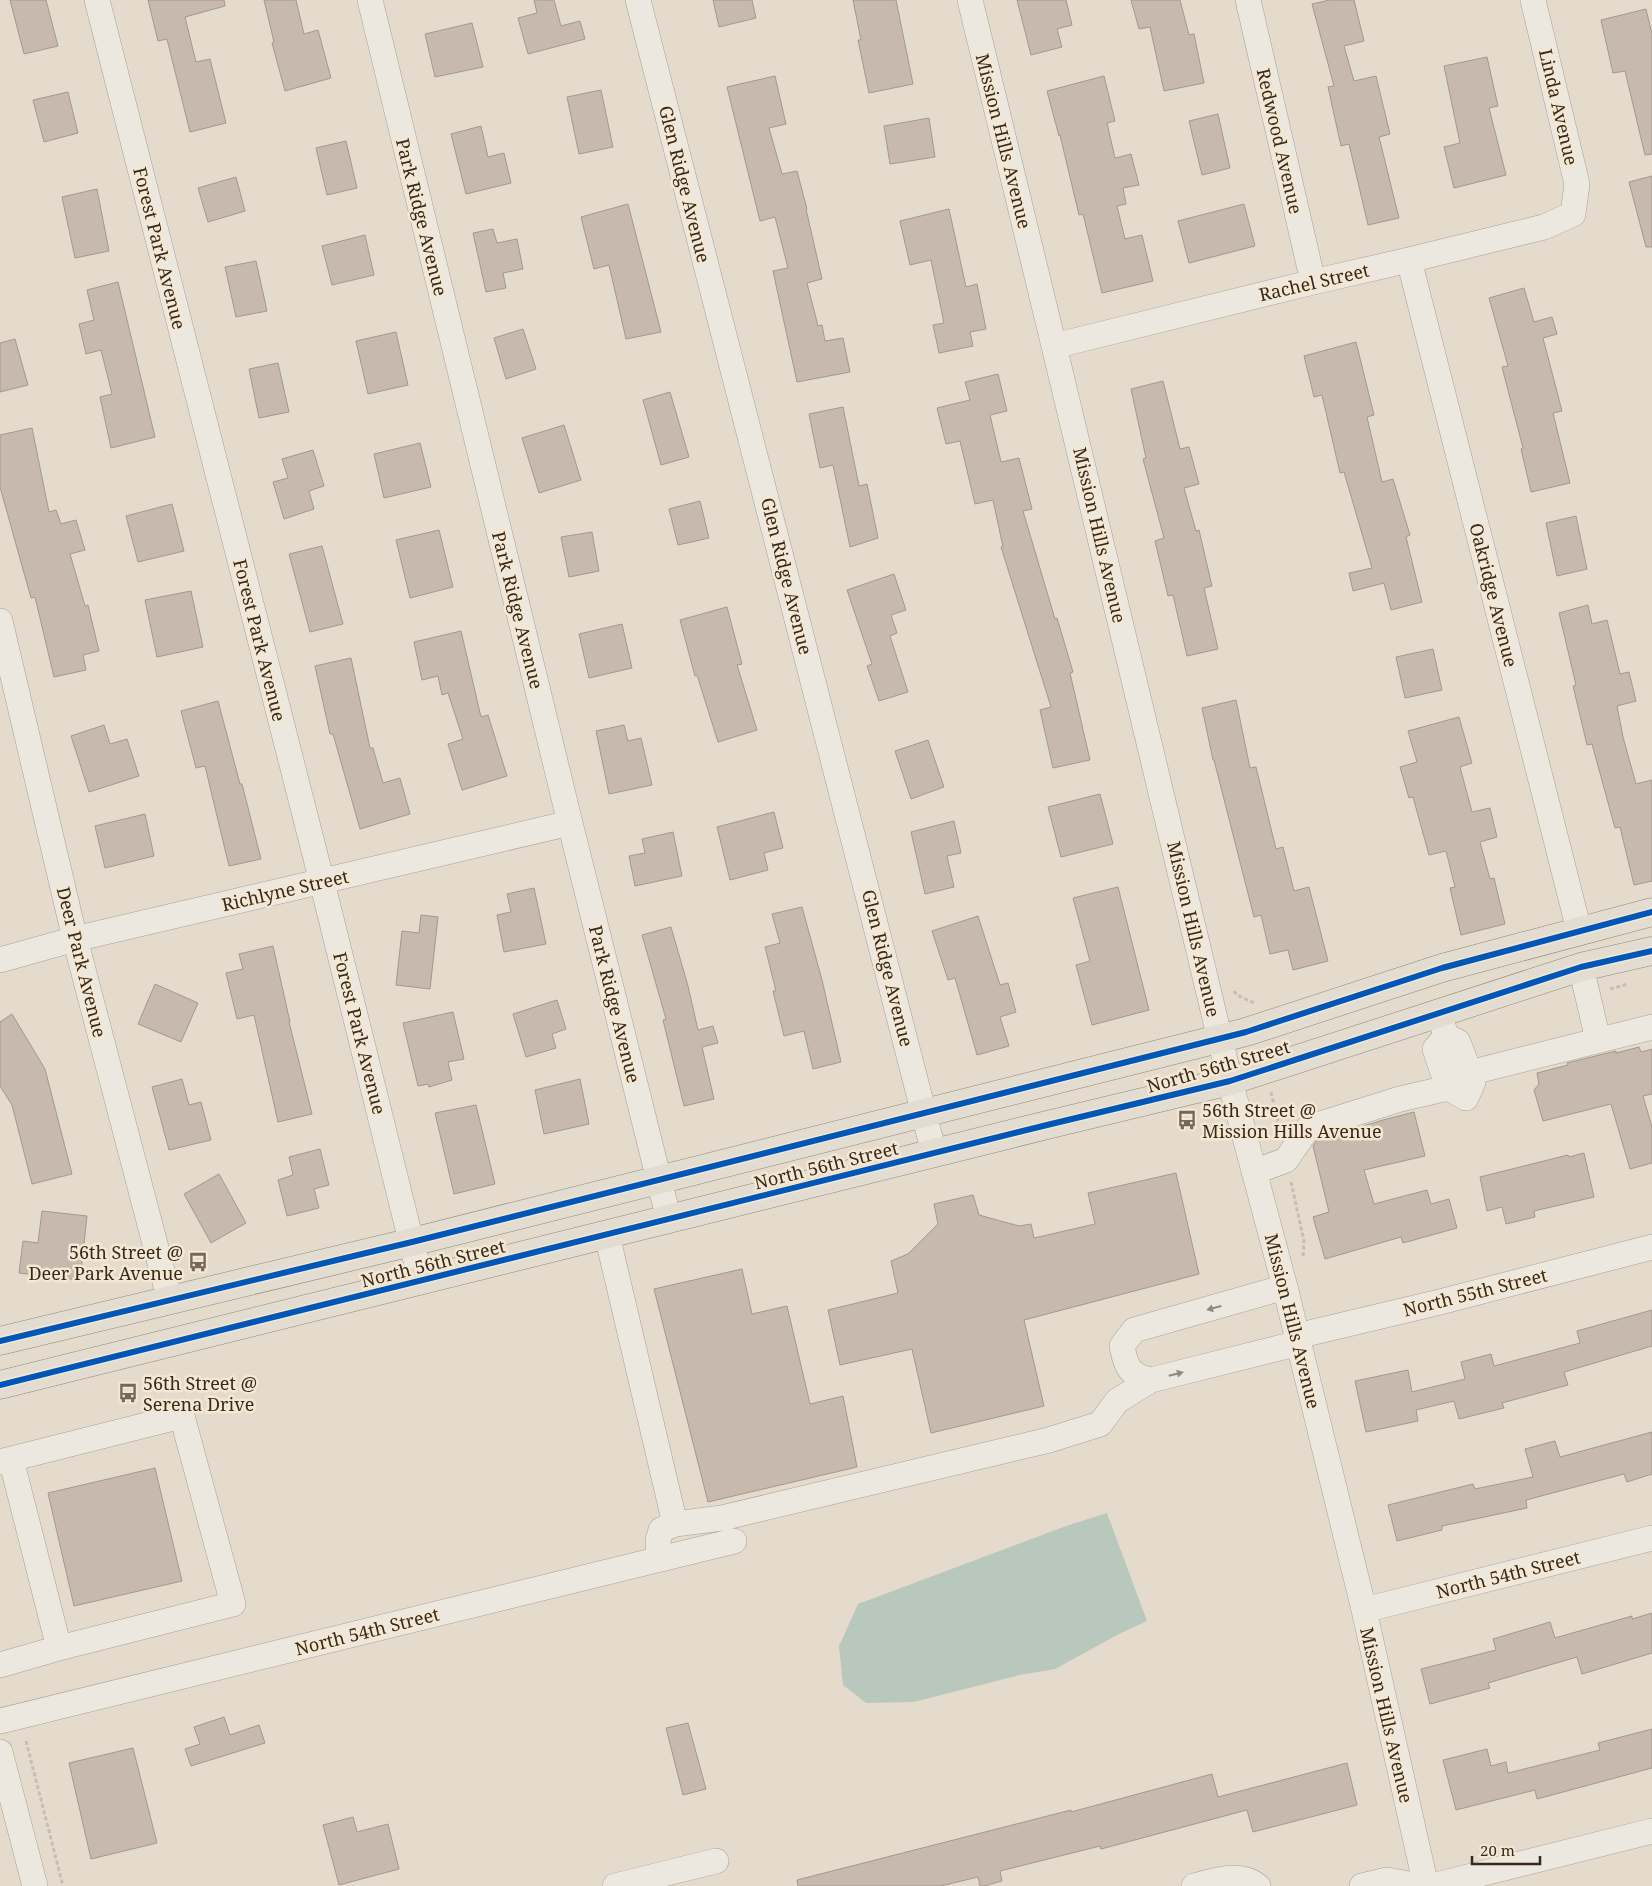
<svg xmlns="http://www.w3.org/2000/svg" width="1652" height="1886" font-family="'Noto Serif',serif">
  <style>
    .water { fill: #b9c8bd }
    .building { fill: #c8b9ae; stroke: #a4978c }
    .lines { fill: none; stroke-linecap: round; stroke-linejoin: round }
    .minor-casing { stroke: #a9a096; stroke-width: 26 }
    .major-casing { stroke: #8f867d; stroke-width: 29 }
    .path { stroke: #c5beb5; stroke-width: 3; stroke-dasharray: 4 2.5; stroke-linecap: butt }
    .minor { stroke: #ece7df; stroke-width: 25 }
    .major { stroke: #e3dcd0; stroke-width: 28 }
    .cycleway-casing { stroke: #f5e8d3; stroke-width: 9 }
    .cycleway { stroke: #0057b8; stroke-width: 6 }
    .oneway { fill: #92887e }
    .labels { text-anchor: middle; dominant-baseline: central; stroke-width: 5; stroke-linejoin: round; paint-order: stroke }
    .street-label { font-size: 18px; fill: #38291e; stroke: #f5e8d3 }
    .poi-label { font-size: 18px; fill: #38291e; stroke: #f5e8d3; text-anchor: start }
  </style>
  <rect width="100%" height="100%" fill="#e4dbcd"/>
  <path class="water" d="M 1107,1513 L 1147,1621 L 1119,1634 L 1055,1669 L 1020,1675 L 914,1702 L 866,1703 L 843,1685 L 839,1646 L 858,1604 L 1066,1526 Z"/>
  <path class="building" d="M 10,0 L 46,0 L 58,46 L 24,54 Z
    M 148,0 L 224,0 L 225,6 L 185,17 L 196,62 L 210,59 L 226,123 L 190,132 L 167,39 L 158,41 Z
    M 264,0 L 296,0 L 304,34 L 318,30 L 331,78 L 285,91 L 272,43 L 274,42 Z
    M 534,0 L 554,0 L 561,26 L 580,21 L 585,39 L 528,54 L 518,18 L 537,13 Z
    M 713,0 L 752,0 L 756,18 L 719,27 Z
    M 853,0 L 896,0 L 913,84 L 869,93 L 858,40 L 861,40 Z
    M 1017,0 L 1066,0 L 1072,25 L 1057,29 L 1062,47 L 1031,55 Z
    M 1131,0 L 1180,0 L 1189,35 L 1194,34 L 1204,83 L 1164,91 L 1150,27 L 1139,29 Z
    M 1330,0 L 1354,0 L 1364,41 L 1344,46 L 1354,81 L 1376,76 L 1390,134 L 1379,137 L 1399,218 L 1368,225 L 1349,144 L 1341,146 L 1328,87 L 1334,86 L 1312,4 Z
    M 1646,9 L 1652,34 L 1652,154 L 1645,155 L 1625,71 L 1613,73 L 1601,20 Z
    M 472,23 L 483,67 L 435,77 L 425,34 Z
    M 1487,57 L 1498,106 L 1489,108 L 1506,175 L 1454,188 L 1444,147 L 1460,143 L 1444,66 Z
    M 775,76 L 786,124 L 769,128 L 782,174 L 797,171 L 807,209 L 806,209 L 822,279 L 807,283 L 818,326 L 822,325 L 825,341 L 843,338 L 850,372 L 797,382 L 773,271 L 788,268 L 775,217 L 760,221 L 727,87 Z
    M 1104,76 L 1115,121 L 1107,123 L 1115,158 L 1131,154 L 1139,185 L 1123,188 L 1126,204 L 1117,206 L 1125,239 L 1142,235 L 1153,281 L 1102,293 L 1083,214 L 1079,215 L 1060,135 L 1059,136 L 1047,91 Z
    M 601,90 L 613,147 L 579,154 L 567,97 Z
    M 68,92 L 78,133 L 44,142 L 33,100 Z
    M 1218,114 L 1230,168 L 1202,175 L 1189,121 Z
    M 929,118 L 935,157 L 890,164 L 884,126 Z
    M 481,126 L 488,157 L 504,153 L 511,183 L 466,194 L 451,134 Z
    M 346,141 L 357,188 L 327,195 L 316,148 Z
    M 1652,176 L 1652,247 L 1646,247 L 1629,182 Z
    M 236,177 L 245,211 L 208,222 L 198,188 Z
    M 97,189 L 109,251 L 75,258 L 62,197 Z
    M 628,204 L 661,332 L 626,339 L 609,265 L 594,269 L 581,217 Z
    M 1244,204 L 1255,246 L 1189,263 L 1178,221 Z
    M 949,209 L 966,287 L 977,284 L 986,329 L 970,332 L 973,346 L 939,353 L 933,325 L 944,323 L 931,260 L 910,265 L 900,221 Z
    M 493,229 L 497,243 L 517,239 L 523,269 L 503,273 L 506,288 L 486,292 L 473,233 Z
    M 365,235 L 374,275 L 332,285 L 322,246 Z
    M 256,261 L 267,311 L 236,317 L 225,267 Z
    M 118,282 L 155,437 L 111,448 L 100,397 L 112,394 L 101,350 L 86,354 L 79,324 L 94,320 L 87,290 Z
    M 1524,288 L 1534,322 L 1552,317 L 1557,334 L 1543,338 L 1562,411 L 1553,413 L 1570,483 L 1531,492 L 1521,449 L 1523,448 L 1502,367 L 1508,366 L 1489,298 Z
    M 523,329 L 536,369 L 506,379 L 494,338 Z
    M 396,332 L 408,385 L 368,394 L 356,341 Z
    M 15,339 L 28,385 L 0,392 L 0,343 Z
    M 1356,342 L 1374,415 L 1367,417 L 1382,482 L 1393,479 L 1410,535 L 1406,537 L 1422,602 L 1391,610 L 1384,583 L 1353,591 L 1349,573 L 1372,568 L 1344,472 L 1340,473 L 1322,395 L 1314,397 L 1304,356 Z
    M 278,363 L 289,412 L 259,418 L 249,369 Z
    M 998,374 L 1007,411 L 990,415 L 1001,462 L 1019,458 L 1032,509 L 1023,511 L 1055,619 L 1057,618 L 1073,672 L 1070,673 L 1090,760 L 1053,768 L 1040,710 L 1051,707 L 1001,547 L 1003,547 L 993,500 L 975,504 L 960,441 L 946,444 L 937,408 L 970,400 L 965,382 Z
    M 1163,381 L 1180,449 L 1189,447 L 1199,484 L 1184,488 L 1196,531 L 1199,530 L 1212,586 L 1204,588 L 1218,649 L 1187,656 L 1173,595 L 1168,596 L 1155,541 L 1164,538 L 1143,459 L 1146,458 L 1131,389 Z
    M 670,392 L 689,457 L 661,465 L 643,400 Z
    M 843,407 L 859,486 L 867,484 L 878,538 L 850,547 L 833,465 L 820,468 L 809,414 Z
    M 564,425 L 581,480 L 539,493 L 522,438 Z
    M 32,428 L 49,512 L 56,510 L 61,524 L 76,520 L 85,550 L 70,554 L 85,606 L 88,605 L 99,651 L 83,655 L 86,670 L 54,677 L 35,597 L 31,598 L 0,487 L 0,435 Z
    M 420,443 L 431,487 L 384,498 L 374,454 Z
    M 313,450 L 324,486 L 309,491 L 314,509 L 284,519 L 273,482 L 288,478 L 282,459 Z
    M 700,501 L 709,538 L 678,545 L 669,509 Z
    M 172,504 L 184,551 L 138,562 L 126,516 Z
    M 1576,516 L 1587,569 L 1557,576 L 1546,523 Z
    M 439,530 L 453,587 L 410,598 L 396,540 Z
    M 592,532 L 599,571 L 569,577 L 561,537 Z
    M 322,546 L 343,624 L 310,632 L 289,554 Z
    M 894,574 L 906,610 L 891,615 L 897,633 L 890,636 L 908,692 L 879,701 L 867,666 L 872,664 L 847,590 Z
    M 191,591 L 203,647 L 157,657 L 145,600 Z
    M 1588,605 L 1592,624 L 1607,620 L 1620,674 L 1629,672 L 1636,701 L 1617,706 L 1623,737 L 1636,784 L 1652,780 L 1652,881 L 1634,885 L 1620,827 L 1615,828 L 1592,744 L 1587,745 L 1573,686 L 1576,685 L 1559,613 Z
    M 727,607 L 742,664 L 737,665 L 757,730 L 718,742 L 697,675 L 695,676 L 680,620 Z
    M 622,624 L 632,668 L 589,678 L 579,634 Z
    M 461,631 L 481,717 L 488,715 L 507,776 L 462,790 L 448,744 L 463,739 L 448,693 L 442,695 L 438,676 L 422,680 L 414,642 Z
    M 1433,649 L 1442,690 L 1405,698 L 1396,657 Z
    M 351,658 L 370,748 L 373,748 L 383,783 L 400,778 L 410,814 L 360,829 L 333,734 L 330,734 L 315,666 Z
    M 1236,700 L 1250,768 L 1256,767 L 1276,849 L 1283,847 L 1294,891 L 1309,887 L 1328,961 L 1293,970 L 1288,950 L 1270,954 L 1261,915 L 1254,917 L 1214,760 L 1213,760 L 1202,708 Z
    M 218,701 L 240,784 L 242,784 L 261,859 L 229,866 L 205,766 L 196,768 L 181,711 Z
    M 1459,717 L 1472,763 L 1460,767 L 1472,812 L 1490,808 L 1497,837 L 1480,842 L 1490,879 L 1494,878 L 1505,924 L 1461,935 L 1450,888 L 1455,887 L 1446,851 L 1429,855 L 1413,797 L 1409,798 L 1400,767 L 1417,762 L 1408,731 Z
    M 104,725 L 110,744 L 127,739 L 139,776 L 89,792 L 71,736 Z
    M 624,725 L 628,741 L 641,738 L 652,785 L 609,794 L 596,731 Z
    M 928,740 L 944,787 L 911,799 L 895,751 Z
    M 1100,794 L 1113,844 L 1061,857 L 1048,807 Z
    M 774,812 L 783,848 L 764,853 L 768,870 L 730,880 L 717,827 Z
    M 145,814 L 154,856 L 105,868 L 95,826 Z
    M 954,821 L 961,853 L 947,856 L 954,887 L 925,894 L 911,832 Z
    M 673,832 L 682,876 L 635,886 L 629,856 L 645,853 L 642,839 Z
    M 1118,887 L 1149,1010 L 1092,1025 L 1076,965 L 1090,961 L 1073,898 Z
    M 534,888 L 546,944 L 504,952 L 497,915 L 511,912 L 507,894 Z
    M 802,907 L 822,980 L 841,1062 L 813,1069 L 804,1031 L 784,1036 L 773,991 L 776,991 L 765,947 L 780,943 L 772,914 Z
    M 421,915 L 438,917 L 430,989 L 396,985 L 402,931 L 419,933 Z
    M 978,916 L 1000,985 L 1008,983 L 1016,1012 L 1000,1017 L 1009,1046 L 977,1055 L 955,978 L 948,980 L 932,931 Z
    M 671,927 L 688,986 L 698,1030 L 713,1026 L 718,1043 L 702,1047 L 714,1099 L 684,1106 L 663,1020 L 666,1019 L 642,935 Z
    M 273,946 L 290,1022 L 289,1022 L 312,1114 L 278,1122 L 254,1015 L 237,1019 L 226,973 L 243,969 L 239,954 Z
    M 155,984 L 198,1003 L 181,1042 L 138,1024 Z
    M 557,1000 L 566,1029 L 552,1034 L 556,1048 L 526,1057 L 513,1014 Z
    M 453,1012 L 464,1059 L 448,1062 L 452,1080 L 429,1087 L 428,1084 L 418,1086 L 403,1023 Z
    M 12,1014 L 45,1069 L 72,1174 L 32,1184 L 12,1105 L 0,1086 L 0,1022 Z
    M 1639,1047 L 1641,1052 L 1652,1049 L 1652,1094 L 1643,1096 L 1652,1127 L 1652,1163 L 1630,1169 L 1611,1104 L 1543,1121 L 1534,1090 L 1539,1084 L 1537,1073 L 1568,1065 L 1567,1063 L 1616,1051 L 1616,1053 Z
    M 182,1079 L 189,1105 L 201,1102 L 211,1140 L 169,1150 L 152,1087 Z
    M 580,1079 L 589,1124 L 544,1134 L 535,1090 Z
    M 476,1105 L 495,1184 L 454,1194 L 435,1113 Z
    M 1414,1112 L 1425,1156 L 1364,1170 L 1374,1204 L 1427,1190 L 1431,1204 L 1449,1199 L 1457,1228 L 1403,1243 L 1401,1237 L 1325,1259 L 1313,1217 L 1329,1212 L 1313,1146 L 1317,1140 L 1383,1120 Z
    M 320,1149 L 329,1185 L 314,1189 L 319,1208 L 287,1216 L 278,1180 L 293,1175 L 289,1157 Z
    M 1584,1153 L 1594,1197 L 1534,1211 L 1535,1217 L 1506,1224 L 1502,1207 L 1487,1211 L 1480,1177 L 1568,1155 L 1569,1157 Z
    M 1176,1173 L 1199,1274 L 1024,1320 L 1044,1406 L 931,1433 L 912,1349 L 840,1365 L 828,1310 L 898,1293 L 891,1261 L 908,1254 L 938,1224 L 934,1204 L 973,1195 L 979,1215 L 1019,1226 L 1031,1224 L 1034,1238 L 1095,1224 L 1088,1193 Z
    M 219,1174 L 246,1223 L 211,1243 L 184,1194 Z
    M 42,1211 L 87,1216 L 80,1280 L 19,1273 L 23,1241 L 38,1243 Z
    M 742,1269 L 752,1314 L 787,1306 L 810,1404 L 843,1396 L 857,1467 L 708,1502 L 654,1289 Z
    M 1652,1310 L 1652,1346 L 1564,1372 L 1568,1385 L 1502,1403 L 1504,1408 L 1459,1419 L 1454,1401 L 1416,1410 L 1418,1421 L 1366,1432 L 1355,1381 L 1408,1370 L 1412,1392 L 1465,1379 L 1461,1362 L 1491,1354 L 1494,1366 L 1580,1343 L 1577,1331 Z
    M 1652,1432 L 1652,1474 L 1627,1482 L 1624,1474 L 1526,1500 L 1527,1508 L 1442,1526 L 1442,1530 L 1397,1541 L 1388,1505 L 1473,1484 L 1475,1489 L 1533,1477 L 1525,1449 L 1555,1441 L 1560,1457 Z
    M 155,1468 L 182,1581 L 74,1606 L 48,1493 Z
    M 1652,1613 L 1652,1653 L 1582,1674 L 1577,1657 L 1488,1683 L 1490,1688 L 1430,1704 L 1421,1669 L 1496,1650 L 1493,1639 L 1550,1622 L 1555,1638 L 1632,1616 L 1632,1619 Z
    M 224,1717 L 230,1735 L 259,1725 L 265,1743 L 191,1766 L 185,1749 L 200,1744 L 194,1727 Z
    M 688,1723 L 706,1789 L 683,1795 L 666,1728 Z
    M 1652,1729 L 1652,1768 L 1537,1799 L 1535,1790 L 1456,1810 L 1443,1760 L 1487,1749 L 1491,1766 L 1506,1762 L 1508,1773 L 1600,1750 L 1598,1743 Z
    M 133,1748 L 157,1843 L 91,1859 L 69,1763 Z
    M 1347,1763 L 1357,1805 L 1253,1832 L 1247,1810 L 1101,1849 L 1100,1846 L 1000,1871 L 1002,1881 L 984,1886 L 980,1886 L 978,1877 L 941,1886 L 798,1886 L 797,1880 L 1071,1810 L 1071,1812 L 1212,1774 L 1218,1797 Z
    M 353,1817 L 357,1832 L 388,1824 L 399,1869 L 339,1885 L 323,1825 Z"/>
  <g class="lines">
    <defs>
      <path id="minor" d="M 97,0 L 322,882 L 421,1281
        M 370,0 L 570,823 L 669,1220
        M 638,0 L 934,1153
        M 970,0 L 1054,346 L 1230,1081 L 1285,1287 L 1364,1610 L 1426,1886
        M 1248,0 L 1313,282
        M 1409,260 L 1579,930
        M 1054,346 L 1313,282 L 1409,260 L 1544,227 L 1573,214 L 1577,184 L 1533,0
        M 0,621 L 75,939 L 170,1301
        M 0,960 L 75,939 L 570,823
        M 1581,967 L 1598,1040
        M 1439,1013 L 1446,1036 L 1458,1042 L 1473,1082 L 1466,1098 L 1448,1088 L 1435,1049 L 1446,1036
        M 1469,1073 L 1652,1027
        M 1254,1172 L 1286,1160 L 1308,1128 L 1400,1099 L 1448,1088
        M 607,1235 L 675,1524
        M 1285,1287 L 1134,1330 L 1122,1346 C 1126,1367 1129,1375 1151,1380 L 1299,1343
        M 1297,1336 L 1440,1302 L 1652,1247
        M 11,1459 L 182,1416 L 233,1604 L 59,1648
        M 0,1462 L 11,1459 L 59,1648 L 0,1665
        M 659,1559 L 658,1540 L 661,1530 L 675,1524 L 722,1518 L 1049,1440 L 1100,1424 L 1117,1401 L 1151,1380
        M 1364,1610 L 1652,1538
        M 0,1721 L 734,1541
        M 0,1752 L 35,1886
        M 615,1886 L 716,1861
        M 1194,1886 C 1214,1881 1239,1871 1258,1886
        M 1362,1886 L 1387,1880 L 1420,1886
        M 1432,1886 L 1652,1831"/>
      <path id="major" d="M 0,1341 L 412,1242 L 1246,1032 L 1442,968 L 1652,912
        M 0,1385 L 1047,1125 L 1230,1081 L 1581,967 L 1652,951"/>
    </defs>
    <use href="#minor" class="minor-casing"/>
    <use href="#major" class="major-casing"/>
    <path class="path" d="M 1610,989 L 1628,984
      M 1234,991 L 1237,995 L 1254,1003
      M 1271,1092 L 1279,1127
      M 1291,1182 L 1304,1241 L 1303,1257
      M 26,1741 L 63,1886"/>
    <use href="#minor" class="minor"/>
    <use href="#major" class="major"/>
    <defs>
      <path id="cycleway" d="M 0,1341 L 412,1242 L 1246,1032 L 1442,968 L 1652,912
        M 0,1385 L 1047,1125 L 1230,1081 L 1581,967 L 1652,951"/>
    </defs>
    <use href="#cycleway" class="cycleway-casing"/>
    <use href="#cycleway" class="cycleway"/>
  </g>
  <defs><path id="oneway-solid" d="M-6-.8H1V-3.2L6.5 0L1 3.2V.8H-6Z" transform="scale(1.25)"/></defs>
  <g class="oneway">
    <use href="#oneway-solid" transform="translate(1214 1308) rotate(165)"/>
    <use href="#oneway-solid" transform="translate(1176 1374) rotate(-14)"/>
  </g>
  <defs>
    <symbol id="bus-bare" viewBox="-9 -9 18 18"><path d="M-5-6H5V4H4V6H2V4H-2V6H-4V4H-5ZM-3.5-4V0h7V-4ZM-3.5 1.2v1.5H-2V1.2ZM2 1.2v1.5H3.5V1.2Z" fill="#74675b" stroke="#f5e8d3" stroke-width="2.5" paint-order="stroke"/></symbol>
  </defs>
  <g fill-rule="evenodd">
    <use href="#bus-bare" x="1173" y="1106" width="28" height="28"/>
    <use href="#bus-bare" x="184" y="1248" width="28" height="28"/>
    <use href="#bus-bare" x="114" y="1379" width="28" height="28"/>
  </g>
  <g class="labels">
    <g class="street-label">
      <text transform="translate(1559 107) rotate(77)">Linda Avenue</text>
      <text transform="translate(1004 141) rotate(76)">Mission Hills Avenue</text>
      <text transform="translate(1280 141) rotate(77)">Redwood Avenue</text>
      <text transform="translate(685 184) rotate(76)">Glen Ridge Avenue</text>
      <text transform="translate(422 217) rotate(76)">Park Ridge Avenue</text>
      <text transform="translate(160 248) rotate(76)">Forest Park Avenue</text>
      <text transform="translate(1314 282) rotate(-13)">Rachel Street</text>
      <text transform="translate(1100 535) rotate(77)">Mission Hills Avenue</text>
      <text transform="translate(787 576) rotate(76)">Glen Ridge Avenue</text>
      <text transform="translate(1494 595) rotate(76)">Oakridge Avenue</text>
      <text transform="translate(518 610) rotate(76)">Park Ridge Avenue</text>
      <text transform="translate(260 640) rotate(76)">Forest Park Avenue</text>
      <text transform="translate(285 890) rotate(-13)">Richlyne Street</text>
      <text transform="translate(1194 929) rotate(77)">Mission Hills Avenue</text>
      <text transform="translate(82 962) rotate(76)">Deer Park Avenue</text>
      <text transform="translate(888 968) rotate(76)">Glen Ridge Avenue</text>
      <text transform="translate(615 1004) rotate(76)">Park Ridge Avenue</text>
      <text transform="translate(360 1033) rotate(76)">Forest Park Avenue</text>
      <text transform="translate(1218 1066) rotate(-16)">North 56th Street</text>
      <text transform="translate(826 1165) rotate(-14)">North 56th Street</text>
      <text transform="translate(433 1263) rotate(-14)">North 56th Street</text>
      <text transform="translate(1475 1292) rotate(-14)">North 55th Street</text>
      <text transform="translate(1293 1321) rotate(76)">Mission Hills Avenue</text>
      <text transform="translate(1508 1574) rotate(-14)">North 54th Street</text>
      <text transform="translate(367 1631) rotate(-14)">North 54th Street</text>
      <text transform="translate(1387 1715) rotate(77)">Mission Hills Avenue</text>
    </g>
    <g class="poi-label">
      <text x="1202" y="1110">56th Street @<tspan x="1202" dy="21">Mission Hills Avenue</tspan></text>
      <text x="183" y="1252" text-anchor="end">56th Street @<tspan x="183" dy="21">Deer Park Avenue</tspan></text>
      <text x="143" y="1383">56th Street @<tspan x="143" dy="21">Serena Drive</tspan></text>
    </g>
  </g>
  <path d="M1472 1856v8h68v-8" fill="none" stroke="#38291e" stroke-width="2.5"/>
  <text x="1480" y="1856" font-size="15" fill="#38291e" stroke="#f5e8d3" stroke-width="4" paint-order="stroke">20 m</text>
</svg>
